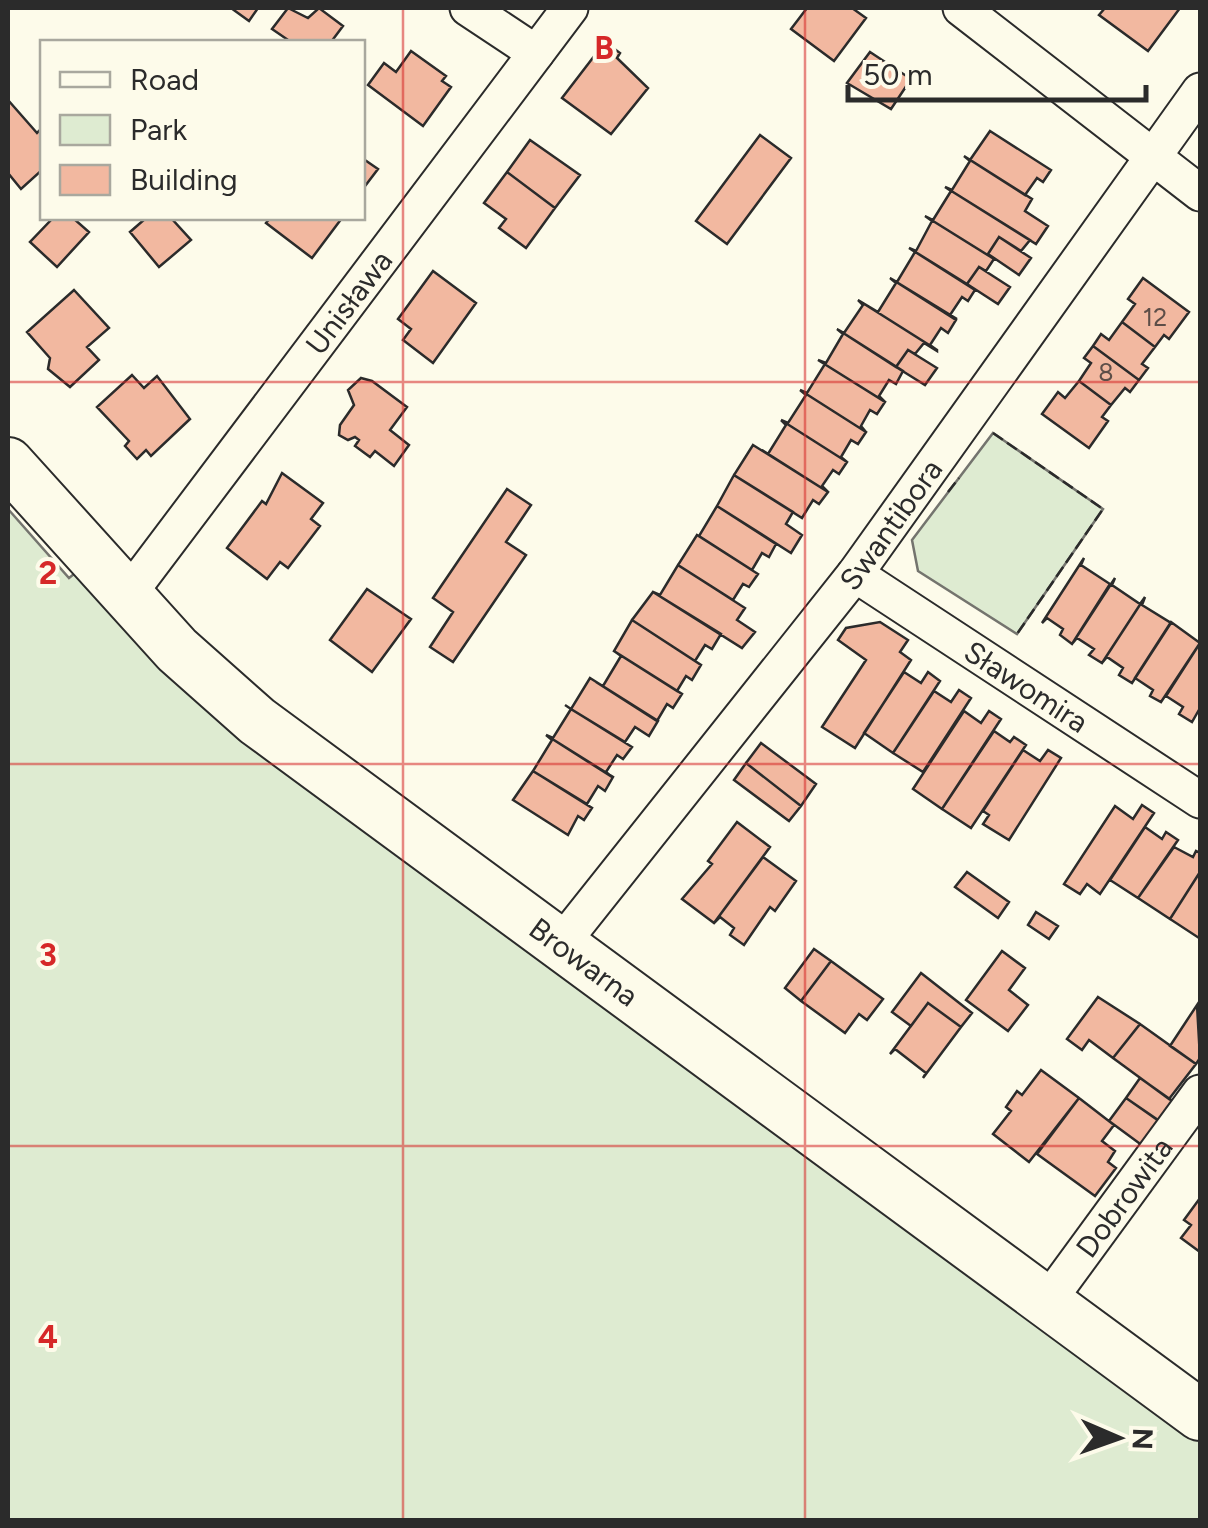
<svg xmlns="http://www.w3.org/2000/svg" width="1208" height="1528" font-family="Figtree,sans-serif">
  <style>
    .green { fill: #deebd1; stroke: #74746e; stroke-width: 2.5 }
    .building { fill: #f2b8a0; stroke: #2b2b2b; stroke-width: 2.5 }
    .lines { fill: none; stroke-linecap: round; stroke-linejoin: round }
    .street-casing { stroke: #2b2b2b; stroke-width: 39 }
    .secondary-casing { stroke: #2b2b2b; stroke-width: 54 }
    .street { stroke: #fdfbea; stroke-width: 35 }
    .secondary { stroke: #fdfbea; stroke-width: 50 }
    .fence { stroke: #2b2b2b; stroke-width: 2.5; stroke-dasharray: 12 5; stroke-linecap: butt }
    .grid { fill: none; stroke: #d62828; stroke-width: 2.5; stroke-opacity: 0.55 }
    .labels { text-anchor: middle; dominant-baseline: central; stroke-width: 8; stroke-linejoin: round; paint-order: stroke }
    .number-label { font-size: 25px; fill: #5d4e48 }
    .street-label { font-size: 30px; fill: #2b2b2b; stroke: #fdfbea }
    .grid-label { font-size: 32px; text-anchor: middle; font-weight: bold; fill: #d62828; stroke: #fdfbea; stroke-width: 8; stroke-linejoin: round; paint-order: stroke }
  </style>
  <rect width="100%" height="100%" fill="#fdfbea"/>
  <path class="green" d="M 993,433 L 1103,509 L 1017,634 L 918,571 L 912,540 Z
    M 8,509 L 69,578 L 79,570 L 1200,1438 L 1200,1520 L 8,1520 Z"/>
  <path class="building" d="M 231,8 L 258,8 L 249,21 Z
    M 288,8 L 308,18 L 319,8 L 343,26 L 331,42 L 291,42 L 272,29 Z
    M 807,8 L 852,8 L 866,18 L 834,61 L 791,29 Z
    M 1105,8 L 1180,8 L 1148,51 L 1099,15 Z
    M 605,42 L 620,53 L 617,58 L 648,88 L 611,134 L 562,98 Z
    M 411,51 L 446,76 L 442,81 L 451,87 L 423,126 L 368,85 L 384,63 L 396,72 Z
    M 870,52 L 911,79 L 891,109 L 847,83 Z
    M 8,100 L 37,133 L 42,128 L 42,170 L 21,189 L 8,173 Z
    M 990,131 L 1051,170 L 1043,182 L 1037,178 L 1025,195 L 970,160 Z
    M 760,135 L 791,158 L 727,244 L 696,221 Z
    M 530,140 L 580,175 L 555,208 L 507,172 Z
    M 964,156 L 1032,199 L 1025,211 L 1048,226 L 1036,244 L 945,187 L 952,190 L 970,161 Z
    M 362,158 L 378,169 L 362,190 Z
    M 507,172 L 555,208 L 526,248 L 499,228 L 506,219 L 484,203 Z
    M 945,187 L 1030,240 L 1021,251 L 999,237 L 988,254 L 994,259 L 925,216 L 933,220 L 951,191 Z
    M 925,216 L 994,259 L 986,271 L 979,267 L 967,284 L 909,248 L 916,251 L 932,221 Z
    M 53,218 L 73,218 L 89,232 L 57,267 L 30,242 Z
    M 146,218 L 171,218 L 191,240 L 159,267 L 130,232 Z
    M 270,218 L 342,218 L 312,258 L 266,223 Z
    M 999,237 L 1031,258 L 1019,275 L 988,254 Z
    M 909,248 L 975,290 L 968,301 L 962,297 L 950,315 L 957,319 L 890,278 L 897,282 L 915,252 Z
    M 979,267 L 1010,287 L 998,304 L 967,284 Z
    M 433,271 L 476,303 L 433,363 L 403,340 L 411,329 L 398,319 Z
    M 890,278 L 956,320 L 948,333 L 941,328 L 930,345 L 937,350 L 858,300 L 878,312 L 896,283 Z
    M 1143,278 L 1189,312 L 1169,339 L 1164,335 L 1155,347 L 1122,322 L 1135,304 L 1128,299 Z
    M 74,290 L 109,328 L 87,347 L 99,360 L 70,387 L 48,369 L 50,358 L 27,332 Z
    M 858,300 L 937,350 L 937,351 L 924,343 L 915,354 L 908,350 L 896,367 L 837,329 L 844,333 L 863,305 Z
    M 1122,322 L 1155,347 L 1142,364 L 1148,368 L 1139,380 L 1093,346 L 1101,334 L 1109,340 Z
    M 837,329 L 903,371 L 896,384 L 889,380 L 879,396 L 885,402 L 818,360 L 826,363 L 843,334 Z
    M 1093,346 L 1139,380 L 1130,392 L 1125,388 L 1111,405 L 1079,381 L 1091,363 L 1084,358 Z
    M 908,350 L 937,368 L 925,385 L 896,367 Z
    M 818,360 L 885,402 L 877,414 L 870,410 L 861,426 L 866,432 L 800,390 L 807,393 L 825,364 Z
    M 132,375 L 144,388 L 157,376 L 190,419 L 151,456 L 146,450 L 137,459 L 125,446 L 129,441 L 97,407 Z
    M 361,378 L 372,381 L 407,407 L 390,430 L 409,445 L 394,466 L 375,451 L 370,457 L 355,446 L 359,440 L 355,437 L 348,440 L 339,435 L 340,425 L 354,405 L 348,390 Z
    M 1079,381 L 1111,405 L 1102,417 L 1108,421 L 1089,448 L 1042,414 L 1058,392 L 1065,398 Z
    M 800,390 L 866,432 L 858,444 L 851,440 L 841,457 L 847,462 L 781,420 L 788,423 L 806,395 Z
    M 781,420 L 847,462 L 839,474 L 833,470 L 822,486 L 828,492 L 762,450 L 768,454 L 786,425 Z
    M 753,445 L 828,492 L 819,504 L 813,500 L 802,518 L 734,475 Z
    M 282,473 L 323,503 L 311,519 L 320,526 L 288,568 L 280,562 L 267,579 L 227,548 L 262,501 L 266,504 Z
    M 734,475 L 793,512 L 786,524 L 802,535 L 791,553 L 717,506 Z
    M 507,489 L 531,505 L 506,542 L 526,555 L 453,662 L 430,647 L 453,612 L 433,598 Z
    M 717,506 L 776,544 L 769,557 L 762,553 L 752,570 L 699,536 Z
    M 697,535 L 758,574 L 749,587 L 743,584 L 733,600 L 678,565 Z
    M 1084,558 L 1081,565 L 1110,584 L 1072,644 L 1060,635 L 1063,629 L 1047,618 L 1042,623 Z
    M 678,565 L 745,608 L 737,620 L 755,632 L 742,648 L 653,592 L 660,595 Z
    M 1115,578 L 1112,585 L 1140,604 L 1145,597 L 1102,663 L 1089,655 L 1094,649 L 1077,638 L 1072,644 Z
    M 367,589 L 411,619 L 372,672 L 330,640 Z
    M 653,592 L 721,634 L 712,649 L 705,645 L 695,661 L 632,620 Z
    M 1145,597 L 1142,605 L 1171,623 L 1132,683 L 1119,675 L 1123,668 L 1107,657 L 1102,663 Z
    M 632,620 L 701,665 L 692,680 L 686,676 L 677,691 L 614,651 Z
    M 880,622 L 908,640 L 900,652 L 911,660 L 855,748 L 822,727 L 866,660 L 838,640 L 846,628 Z
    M 1171,622 L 1200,643 L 1161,702 L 1150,696 L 1153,690 L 1135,678 Z
    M 1200,643 L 1200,708 L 1192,722 L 1179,714 L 1183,707 L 1166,696 Z
    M 614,651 L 682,694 L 673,708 L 667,704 L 657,721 L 596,682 L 603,686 L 621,656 Z
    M 904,672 L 921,683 L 928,672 L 940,681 L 893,753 L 864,733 Z
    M 590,678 L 658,721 L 649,736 L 635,727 L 625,742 L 571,709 Z
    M 959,690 L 971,698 L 923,772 L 893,753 L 934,691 L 951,702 Z
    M 565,705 L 571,709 L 632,747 L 623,759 L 617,755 L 606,772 L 612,777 L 546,735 L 553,738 L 571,709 Z
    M 964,711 L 981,723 L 989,711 L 1001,719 L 942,809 L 913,789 Z
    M 994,731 L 1010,742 L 1014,737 L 1026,745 L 971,828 L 942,809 Z
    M 546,735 L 613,777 L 605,791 L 598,786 L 587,804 L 533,771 L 552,740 Z
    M 761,743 L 816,784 L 801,806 L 746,763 Z
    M 1023,750 L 1040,761 L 1048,750 L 1061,758 L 1009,840 L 983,824 L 989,815 L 983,811 Z
    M 746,763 L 801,806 L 789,821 L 734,780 Z
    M 533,771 L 592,808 L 584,820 L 578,816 L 568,835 L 513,800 Z
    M 1142,805 L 1154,813 L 1100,894 L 1087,884 L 1080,894 L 1064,884 L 1115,806 L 1133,819 Z
    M 737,822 L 770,847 L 714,923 L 682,899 L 712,864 L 708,861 Z
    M 1145,827 L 1162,839 L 1166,832 L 1178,840 L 1138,898 L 1110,880 Z
    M 1174,847 L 1193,857 L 1196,851 L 1200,853 L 1200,872 L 1170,919 L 1138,898 Z
    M 763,857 L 796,881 L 775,911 L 770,907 L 744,945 L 730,935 L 734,928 L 720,917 L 714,923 Z
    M 967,872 L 1009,902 L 998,918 L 955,887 Z
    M 1200,872 L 1200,937 L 1199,938 L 1170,919 Z
    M 1036,912 L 1058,926 L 1049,939 L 1028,925 Z
    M 814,949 L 831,961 L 801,1001 L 785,988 Z
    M 1002,951 L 1025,968 L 1009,990 L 1028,1005 L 1008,1031 L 966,1000 Z
    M 831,961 L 883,999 L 867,1020 L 859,1014 L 845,1033 L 801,1001 Z
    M 921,973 L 972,1013 L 961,1027 L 928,1003 L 911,1026 L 892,1012 Z
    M 1098,997 L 1140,1024 L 1113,1058 L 1089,1040 L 1082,1050 L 1067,1039 Z
    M 928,1003 L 961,1027 L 923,1078 L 926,1073 L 895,1049 L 890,1054 Z
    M 1197,1005 L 1200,1058 L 1196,1064 L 1170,1046 Z
    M 1140,1024 L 1196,1064 L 1169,1099 L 1113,1058 Z
    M 1041,1070 L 1079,1098 L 1029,1162 L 993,1134 L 1011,1111 L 1006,1107 L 1017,1091 L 1022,1095 Z
    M 1140,1078 L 1174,1102 L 1159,1121 L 1126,1098 Z
    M 1079,1098 L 1114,1125 L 1102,1141 L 1115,1151 L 1108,1162 L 1116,1168 L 1095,1196 L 1037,1154 Z
    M 1126,1098 L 1161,1122 L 1143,1146 L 1109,1121 Z
    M 1200,1198 L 1200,1252 L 1181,1238 L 1191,1225 L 1184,1220 Z"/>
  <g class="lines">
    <defs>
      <g id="street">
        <path d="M 468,8 L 536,53"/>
        <path d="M 961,8 L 1200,193"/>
        <path id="s1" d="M 855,574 L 1200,800"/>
        <path id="s2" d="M 127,596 L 570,8"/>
        <path id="s3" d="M 560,945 L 855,574 L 1200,91"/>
        <path id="s4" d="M 1047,1302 L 1200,1093"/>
      </g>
      <g id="secondary">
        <path id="s5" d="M 8,463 L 177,650 L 257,721 L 1200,1415"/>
      </g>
    </defs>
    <use href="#street" class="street-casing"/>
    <use href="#secondary" class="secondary-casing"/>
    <use href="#street" class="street"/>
    <use href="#secondary" class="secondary"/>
    <path class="fence" d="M 993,433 L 1103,509 L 1017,634
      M 948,492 L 959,478"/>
  </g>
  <path class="grid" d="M 403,8 L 403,1520M 805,8 L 805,1520M 8,382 L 1200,382M 8,764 L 1200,764M 8,1146 L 1200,1146"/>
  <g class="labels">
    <g class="number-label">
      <text x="1155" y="317">12</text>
      <text x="1106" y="372">8</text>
    </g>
    <g class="street-label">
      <text stroke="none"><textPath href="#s2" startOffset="368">Unisława</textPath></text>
      <text stroke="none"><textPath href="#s3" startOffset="535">Swantibora</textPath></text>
      <text stroke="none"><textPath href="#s1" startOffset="205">Sławomira</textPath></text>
      <text stroke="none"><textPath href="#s5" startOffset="765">Browarna</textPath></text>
      <text stroke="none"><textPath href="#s4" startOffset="130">Dobrowita</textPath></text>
    </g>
  </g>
  <g class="grid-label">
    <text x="604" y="59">B</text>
    <text x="48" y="584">2</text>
    <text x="48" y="966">3</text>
    <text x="48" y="1348">4</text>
  </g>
  <rect width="1208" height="1528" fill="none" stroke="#2b2b2b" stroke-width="20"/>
  <rect x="40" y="40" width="325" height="180" fill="#fdfbea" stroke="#a9a89e" stroke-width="2.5"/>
  <rect x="60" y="72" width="50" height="15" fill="#fdfbea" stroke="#a9a89e" stroke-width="2.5"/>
  <text x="130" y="90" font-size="30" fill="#2b2b2b">Road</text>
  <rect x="60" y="115" width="50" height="30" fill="#deebd1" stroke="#a9a89e" stroke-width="2.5"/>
  <text x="130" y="140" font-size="30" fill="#2b2b2b">Park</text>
  <rect x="60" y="165" width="50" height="30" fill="#f2b8a0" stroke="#a9a89e" stroke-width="2.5"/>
  <text x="130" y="190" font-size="30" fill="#2b2b2b">Building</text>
  <g transform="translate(1118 1438) rotate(92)" stroke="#fdfbea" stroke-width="8" paint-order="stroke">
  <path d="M0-8L18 38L0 25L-18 38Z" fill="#2b2b2b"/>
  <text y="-15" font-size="28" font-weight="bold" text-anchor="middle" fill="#2b2b2b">N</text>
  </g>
  <path d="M848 85v15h298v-15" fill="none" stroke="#2b2b2b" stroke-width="5"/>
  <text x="863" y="85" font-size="30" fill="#2b2b2b" stroke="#fdfbea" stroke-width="8" paint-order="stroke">50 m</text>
</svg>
